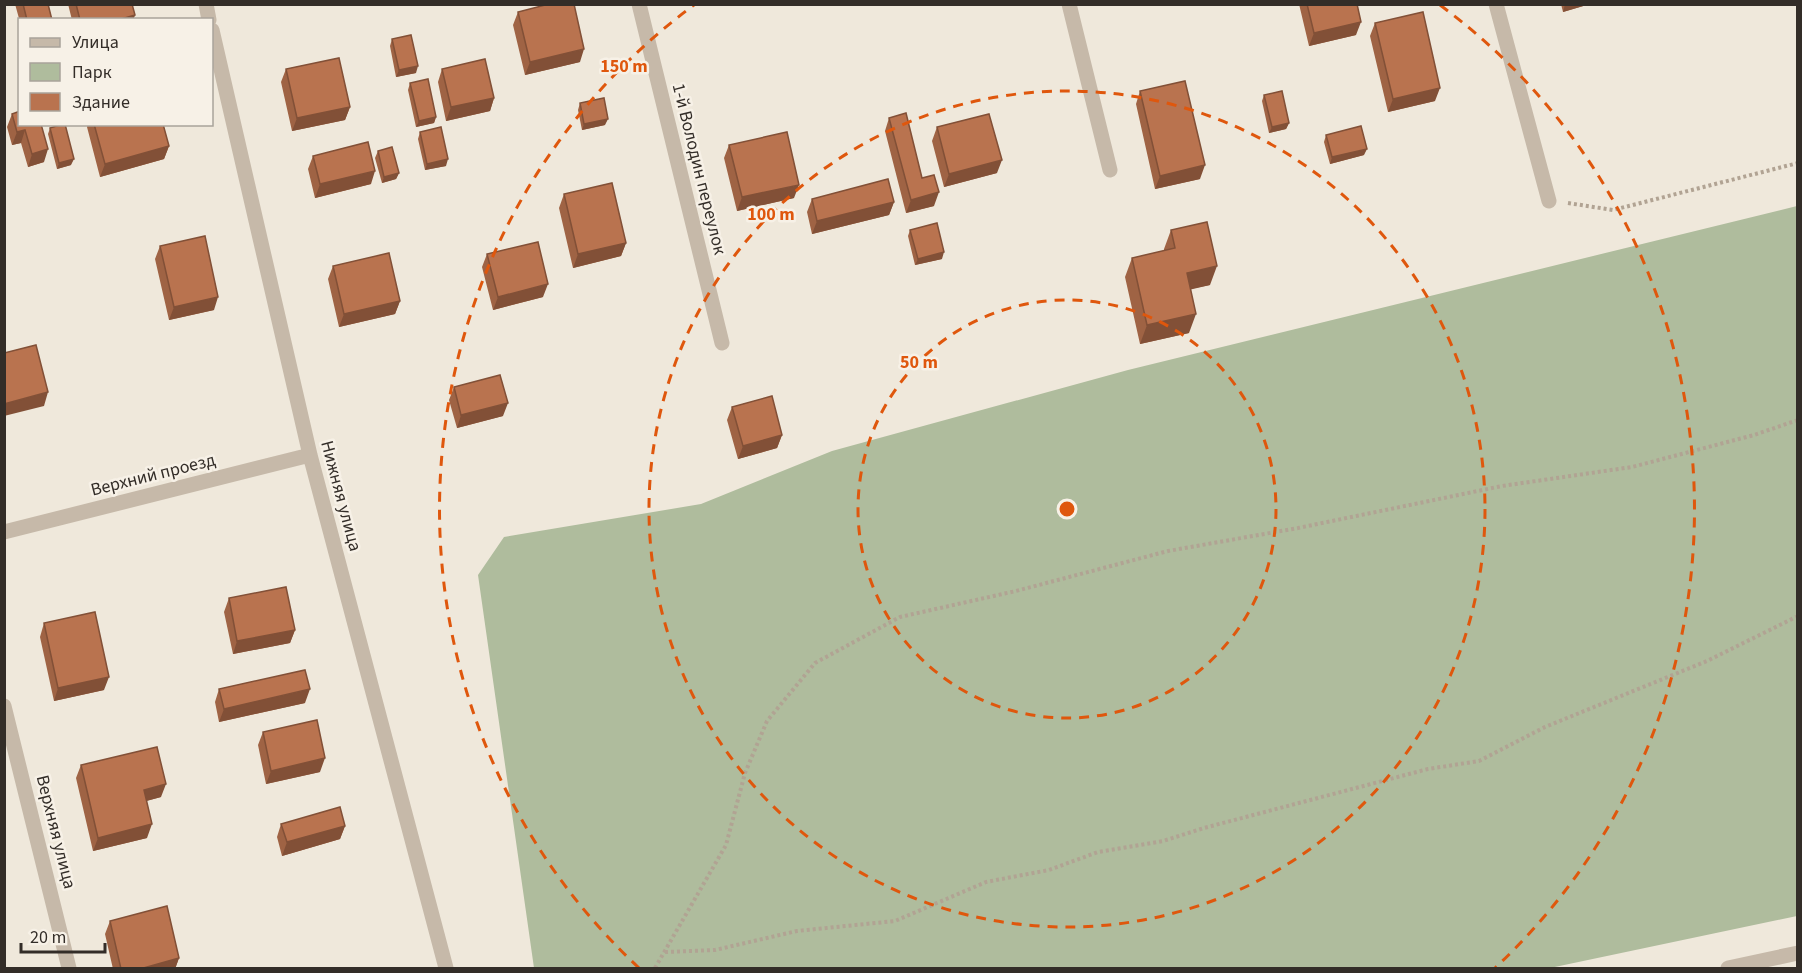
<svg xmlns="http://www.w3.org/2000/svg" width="1802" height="973" font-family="'Source Sans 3',sans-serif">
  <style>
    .green { fill: #afbc9d }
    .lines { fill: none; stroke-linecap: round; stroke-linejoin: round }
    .path { stroke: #b1a393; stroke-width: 4; stroke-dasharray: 3 3; stroke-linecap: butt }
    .minor { stroke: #c6b9a9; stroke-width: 15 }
    .wall { fill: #9f6344 }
    .shaded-wall { fill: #825037 }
    .building { fill: #b9734f; stroke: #825037; stroke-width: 1.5 }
    .ring { fill: none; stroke: #df570d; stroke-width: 3; stroke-dasharray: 10 8 }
    .labels { text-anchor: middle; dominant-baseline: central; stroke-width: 5; stroke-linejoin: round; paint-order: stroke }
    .street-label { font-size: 18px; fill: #332d28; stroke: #f7f1e7 }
    .centre { fill: #df570d; stroke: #f7f1e7; stroke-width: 3 }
    .ring-label { font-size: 18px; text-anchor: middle; font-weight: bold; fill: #df570d; stroke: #f7f1e7; stroke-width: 5; stroke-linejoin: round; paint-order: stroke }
  </style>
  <rect width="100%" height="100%" fill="#efe8db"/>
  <path class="green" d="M 1797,206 L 1797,916 L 1550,968 L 534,968 L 478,575 L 504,537 L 701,504 L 832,451 L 1128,370 Z"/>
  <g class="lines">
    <path class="path" d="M 1568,203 L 1613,210 L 1798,163
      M 665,952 L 715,950 L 797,931 L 895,921 L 986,882 L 1049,870 L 1098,852 L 1163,841 L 1204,828 L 1428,769 L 1479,761 L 1545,727 L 1707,661 L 1798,616
      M 655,968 L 726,845 L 745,773 L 767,721 L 815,663 L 900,617 L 1016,591 L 1168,551 L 1298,528 L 1502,486 L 1632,467 L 1754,435 L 1798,420"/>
    <path class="minor" d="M 206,4 L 209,20
      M 639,4 L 722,343
      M 1069,4 L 1110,170
      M 1496,4 L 1549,201
      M 212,30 L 310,455 L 446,968
      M 4,532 L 310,455
      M 4,706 L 69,968
      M 1728,968 L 1798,953"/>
  </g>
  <path class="wall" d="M 15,4 L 48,4 L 52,20 L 20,20 L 20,22 Z
    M 68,4 L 132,4 L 135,15 L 133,20 L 72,20 Z
    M 1299,4 L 1357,4 L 1356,35 L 1309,46 Z
    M 1561,4 L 1590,4 L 1563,12 Z
    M 518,12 L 580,62 L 525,75 L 513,25 Z
    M 1375,23 L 1435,101 L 1388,112 L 1370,36 Z
    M 392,39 L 416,73 L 396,77 L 390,46 Z
    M 286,69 L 350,107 L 345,120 L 292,131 L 281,82 Z
    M 442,69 L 494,98 L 490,111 L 446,121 L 438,82 Z
    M 410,83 L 436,117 L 434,123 L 416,127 L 408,90 Z
    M 1140,91 L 1200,179 L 1155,189 L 1136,104 Z
    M 1264,95 L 1289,123 L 1286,129 L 1269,133 L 1262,101 Z
    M 580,103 L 605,125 L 582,130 L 578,110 Z
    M 12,114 L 41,124 L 44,162 L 28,167 L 21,143 L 12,145 L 7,127 Z
    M 889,118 L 922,178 L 934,206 L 906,213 L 885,131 Z
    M 88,124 L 163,124 L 169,146 L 164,159 L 100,177 L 87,127 Z
    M 937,127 L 997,173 L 944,187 L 932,141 Z
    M 50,128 L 71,165 L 57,169 L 48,134 Z
    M 420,132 L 446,166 L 425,170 L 418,139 Z
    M 1326,135 L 1364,155 L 1330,164 L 1324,142 Z
    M 729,145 L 794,198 L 737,211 L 724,158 Z
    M 378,151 L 399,173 L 396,179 L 382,183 L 375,158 Z
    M 313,156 L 371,184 L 315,198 L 308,169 Z
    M 564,194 L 626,243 L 621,256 L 573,268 L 559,208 Z
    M 812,199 L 894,202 L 889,215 L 812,234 L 807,212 Z
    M 910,230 L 942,259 L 915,265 L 908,236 Z
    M 1171,230 L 1210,285 L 1190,289 L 1189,333 L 1140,344 L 1125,277 L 1132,258 L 1164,251 L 1164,249 Z
    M 160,246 L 214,310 L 169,320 L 155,259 Z
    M 487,254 L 543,297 L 493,310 L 482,267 Z
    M 333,266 L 400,301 L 395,314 L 339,327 L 328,279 Z
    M 454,387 L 503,416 L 457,428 L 449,400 Z
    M 732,407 L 782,435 L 777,448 L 738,459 L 727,420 Z
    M 229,598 L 295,630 L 290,643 L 233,654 L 224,612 Z
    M 44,623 L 104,690 L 54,701 L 40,637 Z
    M 219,689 L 305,703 L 219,722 L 215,702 Z
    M 263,732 L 320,772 L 266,784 L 258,745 Z
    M 81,765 L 161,797 L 146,801 L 147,838 L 93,851 L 76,778 Z
    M 281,824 L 345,826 L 340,839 L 282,856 L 277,837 Z
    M 110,921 L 179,958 L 175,969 L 113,969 L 105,934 Z"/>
  <path class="shaded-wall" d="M 1565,4 L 1590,4 L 1563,12 Z
    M 135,15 L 133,20 L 118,20 Z
    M 1361,22 L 1356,35 L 1309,46 L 1314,33 Z
    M 584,49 L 580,62 L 525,75 L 530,62 Z
    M 418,66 L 416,73 L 396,77 L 399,70 Z
    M 1440,88 L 1435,101 L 1388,112 L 1393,99 Z
    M 494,98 L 490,111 L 446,121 L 451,107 Z
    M 350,107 L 345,120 L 292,131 L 297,118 Z
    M 436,117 L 434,123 L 416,127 L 419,121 Z
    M 608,119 L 605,125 L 582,130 L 584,124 Z
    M 1289,123 L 1286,129 L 1269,133 L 1272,127 Z
    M 25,130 L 21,143 L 12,145 L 17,132 Z
    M 169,146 L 164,159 L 100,177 L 105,164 Z
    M 48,149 L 44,162 L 28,167 L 32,154 Z
    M 1367,149 L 1364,155 L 1330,164 L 1332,157 Z
    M 74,159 L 71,165 L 57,169 L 59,163 Z
    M 448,159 L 446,166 L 425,170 L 427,164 Z
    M 1002,160 L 997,173 L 944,187 L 949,174 Z
    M 1205,165 L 1200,179 L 1155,189 L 1160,176 Z
    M 375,171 L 371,184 L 315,198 L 320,184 Z
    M 399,173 L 396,179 L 382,183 L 384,177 Z
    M 799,185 L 794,198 L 737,211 L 742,197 Z
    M 939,192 L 934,206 L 906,213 L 911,200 Z
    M 894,202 L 889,215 L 812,234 L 817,221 Z
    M 626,243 L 621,256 L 573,268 L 578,254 Z
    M 944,252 L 942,259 L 915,265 L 918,259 Z
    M 1217,266 L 1210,285 L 1180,292 L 1187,273 Z
    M 548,284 L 543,297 L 493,310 L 498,297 Z
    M 218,297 L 214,310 L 169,320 L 174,307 Z
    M 400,301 L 395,314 L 339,327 L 344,314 Z
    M 1196,314 L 1189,333 L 1140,344 L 1147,325 Z
    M 48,392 L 44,406 L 4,416 L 4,404 Z
    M 508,403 L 503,416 L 457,428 L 461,415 Z
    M 782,435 L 777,448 L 738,459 L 743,446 Z
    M 295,630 L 290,643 L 233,654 L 237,641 Z
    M 109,677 L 104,690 L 54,701 L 58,688 Z
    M 310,689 L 305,703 L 219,722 L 224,709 Z
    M 325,758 L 320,772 L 266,784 L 271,771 Z
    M 166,784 L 161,797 L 139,803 L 144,790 Z
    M 152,824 L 147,838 L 93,851 L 98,838 Z
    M 345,826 L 340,839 L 282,856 L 287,842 Z
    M 179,958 L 175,969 L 140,969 Z"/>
  <path class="building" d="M 23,4 L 48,4 L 52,20 L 27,20 Z
    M 76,4 L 132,4 L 135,15 L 118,20 L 80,20 Z
    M 549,4 L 574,4 L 584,49 L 530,62 L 518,12 Z
    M 1307,4 L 1357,4 L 1361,22 L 1314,33 Z
    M 1423,12 L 1440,88 L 1393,99 L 1375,23 Z
    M 411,35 L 418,66 L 399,70 L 392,39 Z
    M 339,58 L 350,107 L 297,118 L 286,69 Z
    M 485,59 L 494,98 L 451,107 L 442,69 Z
    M 428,79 L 436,117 L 419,121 L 410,83 Z
    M 1185,81 L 1205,165 L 1160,176 L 1140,91 Z
    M 1282,91 L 1289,123 L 1272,127 L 1264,95 Z
    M 604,98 L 608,119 L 584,124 L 580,103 Z
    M 20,111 L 20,124 L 41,124 L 48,149 L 32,154 L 25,130 L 17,132 L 12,114 Z
    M 906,113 L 922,178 L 934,175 L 939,192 L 911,200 L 889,118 Z
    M 989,114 L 1002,160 L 949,174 L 937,127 Z
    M 63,124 L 65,124 L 74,159 L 59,163 L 50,128 Z
    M 94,124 L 163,124 L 169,146 L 105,164 Z
    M 1361,126 L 1367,149 L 1332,157 L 1326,135 Z
    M 441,127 L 448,159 L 427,164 L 420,132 Z
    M 787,132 L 799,185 L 742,197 L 729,145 Z
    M 368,142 L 375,171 L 320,184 L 313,156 Z
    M 392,147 L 399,173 L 384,177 L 378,151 Z
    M 888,179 L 894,202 L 817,221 L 812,199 Z
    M 612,183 L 626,243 L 578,254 L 564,194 Z
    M 1207,222 L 1217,266 L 1187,273 L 1196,314 L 1147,325 L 1132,258 L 1175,248 L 1171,230 Z
    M 937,223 L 944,252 L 918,259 L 910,230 Z
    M 205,236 L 218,297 L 174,307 L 160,246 Z
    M 538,242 L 548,284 L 498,297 L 487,254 Z
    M 389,253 L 400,301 L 344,314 L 333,266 Z
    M 36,345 L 48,392 L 4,404 L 4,353 Z
    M 500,375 L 508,403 L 461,415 L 454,387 Z
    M 772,396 L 782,435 L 743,446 L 732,407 Z
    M 286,587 L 295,630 L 237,641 L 229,598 Z
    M 95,612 L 109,677 L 58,688 L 44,623 Z
    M 305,670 L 310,689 L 224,709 L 219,689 Z
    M 317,720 L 325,758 L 271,771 L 263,732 Z
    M 157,747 L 166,784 L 144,790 L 152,824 L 98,838 L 81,765 Z
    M 340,807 L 345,826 L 287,842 L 281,824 Z
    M 167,906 L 179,958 L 140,969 L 121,969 L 110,921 Z"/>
  <g class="ring">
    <circle cx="1067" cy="509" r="209"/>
    <circle cx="1067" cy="509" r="418"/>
    <path d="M639 968A627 627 0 0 1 694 5M1440 5A627 627 0 0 1 1495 968"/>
  </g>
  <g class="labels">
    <g class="street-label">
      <text transform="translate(699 169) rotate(76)">1-й Володин переулок</text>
      <text transform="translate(153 475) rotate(-14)">Верхний проезд</text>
      <text transform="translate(341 496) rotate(75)">Нижняя улица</text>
      <text transform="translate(56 832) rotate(76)">Верхняя улица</text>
    </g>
  </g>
  <circle cx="1067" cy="509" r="9" class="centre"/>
  <g class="ring-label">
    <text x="624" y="72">150 m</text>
    <text x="771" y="220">100 m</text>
    <text x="919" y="368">50 m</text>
  </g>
  <rect width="1802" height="973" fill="none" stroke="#332d28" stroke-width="12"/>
  <rect x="18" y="18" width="195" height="108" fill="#f7f1e7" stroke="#a9a39b" stroke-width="1.5"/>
  <rect x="30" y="38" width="30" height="9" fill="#c6b9a9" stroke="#a9a39b" stroke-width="1.5"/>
  <text x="72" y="48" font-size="18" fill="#332d28">Улица</text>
  <rect x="30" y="63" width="30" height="18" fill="#afbc9d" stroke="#a9a39b" stroke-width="1.5"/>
  <text x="72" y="78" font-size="18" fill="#332d28">Парк</text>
  <rect x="30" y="93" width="30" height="18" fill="#b9734f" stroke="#a9a39b" stroke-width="1.5"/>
  <text x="72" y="108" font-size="18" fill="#332d28">Здание</text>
  <path d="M21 943v9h84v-9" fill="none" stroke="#332d28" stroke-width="3"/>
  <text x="30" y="943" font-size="18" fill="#332d28" stroke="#f7f1e7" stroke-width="4.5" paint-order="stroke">20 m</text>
</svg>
